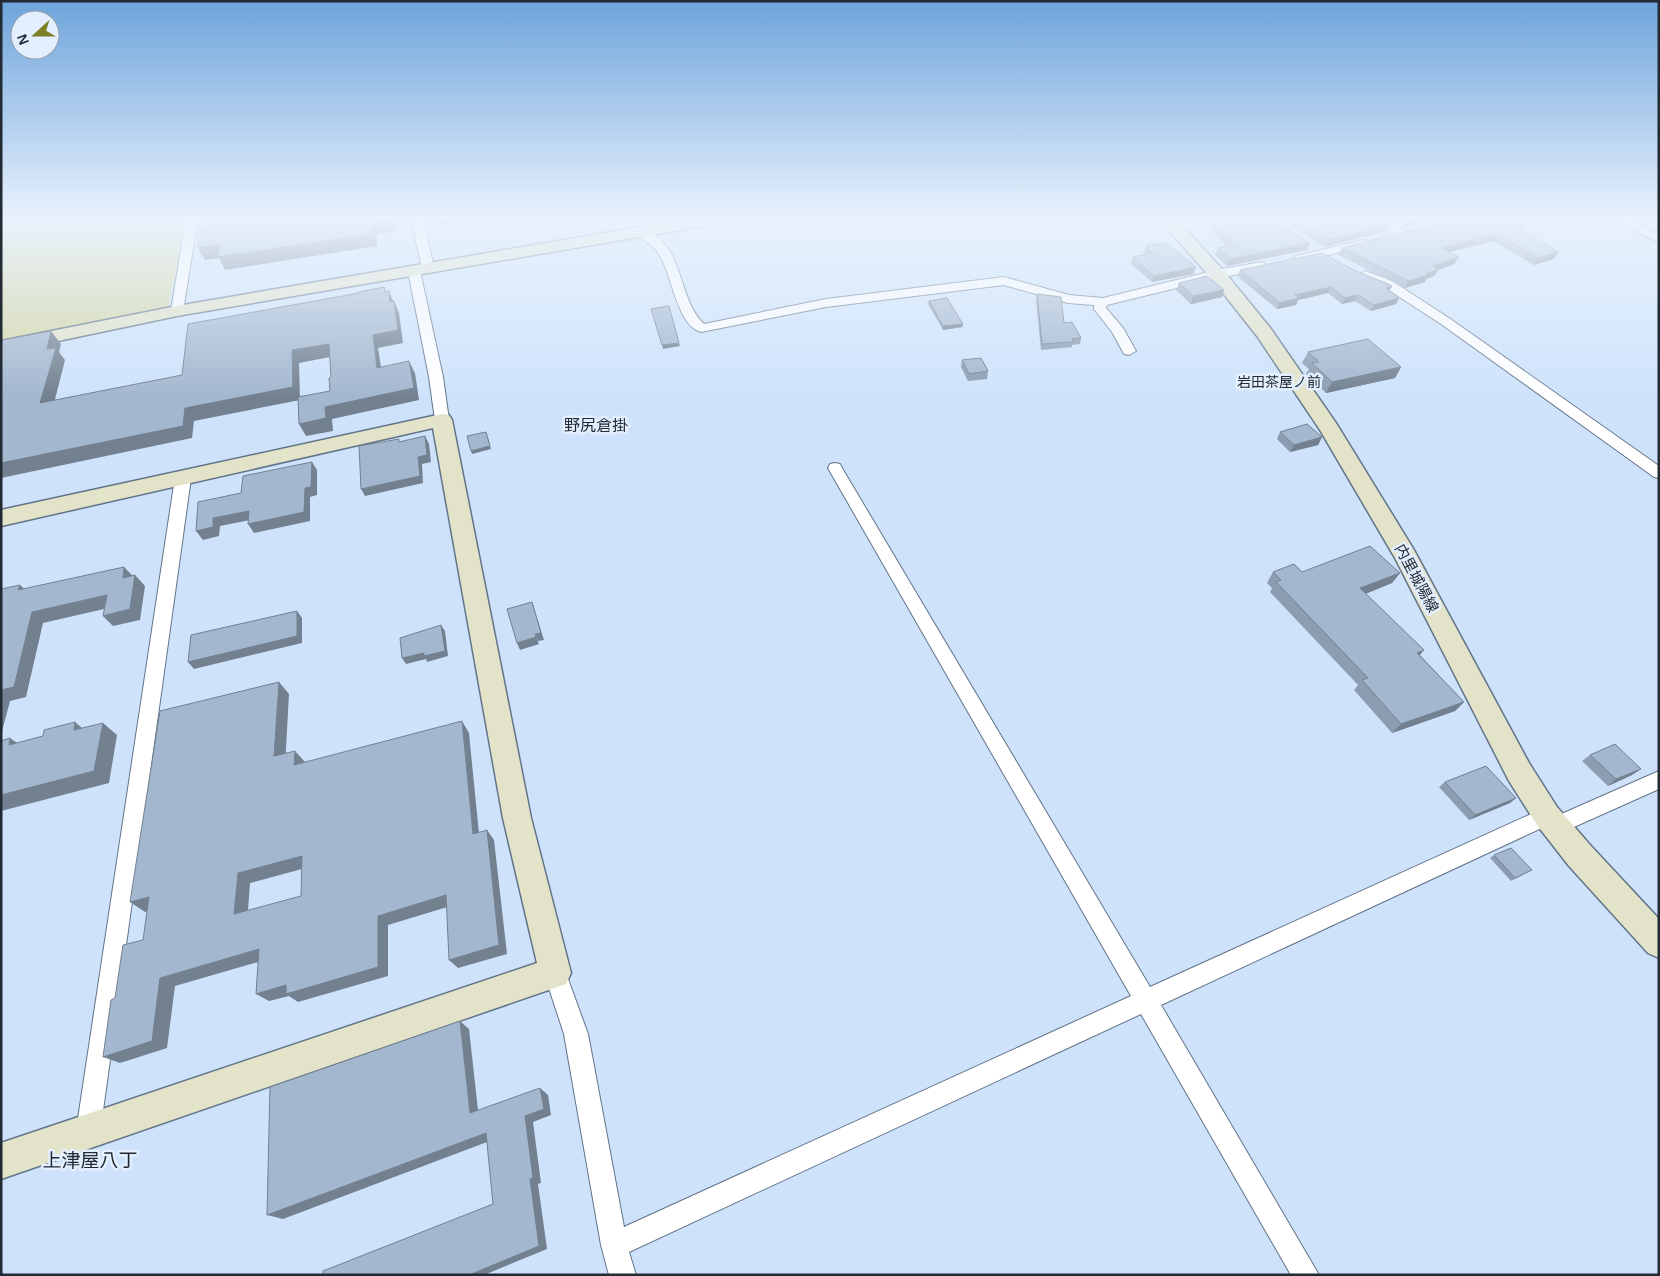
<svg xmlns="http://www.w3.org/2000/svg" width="1660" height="1276" font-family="Arial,'Noto Sans JP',sans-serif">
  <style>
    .green { fill: #d4d7a6 }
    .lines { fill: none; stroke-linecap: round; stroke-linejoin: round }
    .street-casing { stroke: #627489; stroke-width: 2 }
    .secondary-casing { stroke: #627489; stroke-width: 3 }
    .street { fill: #fff; fill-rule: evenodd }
    .secondary { fill: #e2e3c8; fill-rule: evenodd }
    .wall { fill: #8c9db1 }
    .shaded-wall { fill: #728090 }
    .building { fill: #a3b7ce; stroke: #728090; fill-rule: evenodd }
    .labels { text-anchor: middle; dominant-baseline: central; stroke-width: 5; stroke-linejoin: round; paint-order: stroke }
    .far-neighbourhood-label { font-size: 14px; fill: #222a33; stroke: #e3effe }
    .street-label { font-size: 15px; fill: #222a33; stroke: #e3effe }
    .neighbourhood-label { font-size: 16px; fill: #222a33; stroke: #e3effe }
    .near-neighbourhood-label { font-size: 19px; fill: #222a33; stroke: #e3effe }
  </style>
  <rect width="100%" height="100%" fill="#cee3fb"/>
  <path class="green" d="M 1,218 L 188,218 L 168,307 L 1,341 Z"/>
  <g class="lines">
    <defs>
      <path id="street" d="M 186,218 L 198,218 L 183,311 L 177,315 L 171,311 Z
        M 411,218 L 423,218 L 434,268 L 432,271 L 424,271 L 422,268 Z
        M 1372,218 L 1385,218 L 1410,234 L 1408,236 L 1400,236 Z
        M 1613,218 L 1627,218 L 1659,235 L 1659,243 Z
        M 641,229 C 685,240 676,298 704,324 L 826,299 L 1004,277 L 1069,295 L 1103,298 L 1217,270 L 1262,262 L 1268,266 L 1262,270 L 1217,278 L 1107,305 L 1106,308 L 1123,328 L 1136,351 L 1129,355 L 1124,354 L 1112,332 L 1094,309 L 1094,305 L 1068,303 L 1004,285 L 826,307 L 701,332 C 677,326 672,275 660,256 C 654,245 643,241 635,232 Z
        M 1364,240 L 1368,241 L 1370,243 L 1368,245 L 1300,262 L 1294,258 L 1296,256 Z
        M 414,267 L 420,271 L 443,377 L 449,420 L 447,423 L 437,423 L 435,420 L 429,377 L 408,271 Z
        M 1365,271 L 1392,281 L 1449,318 L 1659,466 L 1659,478 L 1654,477 L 1441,324 L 1384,287 L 1361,278 L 1359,275 Z
        M 835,463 L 840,464 L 842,468 L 1150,987 L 1540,810 L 1547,807 L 1554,810 L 1557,816 L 1659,771 L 1659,789 L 1556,835 L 1549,833 L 1546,826 L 1161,1005 L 1319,1275 L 1291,1275 L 1141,1014 L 629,1252 L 636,1275 L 609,1275 L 601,1245 L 564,1034 L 544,973 L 547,965 L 555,962 L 563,965 L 588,1034 L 624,1227 L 1131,996 L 828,468 L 830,464 Z
        M 183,473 L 188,474 L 191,478 L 100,1132 L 97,1141 L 88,1144 L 79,1141 L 76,1132 L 175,478 L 178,474 Z"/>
      <path id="secondary" d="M 692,218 L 729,218 L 727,221 L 721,223 L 177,316 L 1,353 L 1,341 L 177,306 Z
        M 1158,218 L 1175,218 L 1223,270 L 1271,329 L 1336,423 L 1414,550 L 1529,763 L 1557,807 L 1591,846 L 1659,919 L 1659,958 L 1648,953 L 1569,866 L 1537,825 L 1509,781 L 1395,558 L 1320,430 L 1257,336 L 1211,278 Z
        M 442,414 L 449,415 L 452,420 L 531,818 L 571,973 L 566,984 L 1,1179 L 1,1143 L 537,963 L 503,818 L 433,428 L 1,526 L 1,510 Z"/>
    </defs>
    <use href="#street" class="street-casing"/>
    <use href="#secondary" class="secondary-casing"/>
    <use href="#street" class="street"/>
    <use href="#secondary" class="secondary"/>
  </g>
  <path class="wall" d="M 1210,218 L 1271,218 L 1307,250 L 1227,266 L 1215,255 L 1218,248 L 1226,246 L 1209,229 L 1210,226 L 1208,224 Z
    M 1278,218 L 1382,218 L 1391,224 L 1388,231 L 1324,247 Z
    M 1389,218 L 1439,218 L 1404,227 Z
    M 1527,227 L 1520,229 L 1554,259 L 1534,265 L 1493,241 L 1449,252 L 1459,257 L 1454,264 L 1438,270 L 1434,276 L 1426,279 L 1425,282 L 1405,288 L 1338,255 L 1342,248 Z
    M 1146,246 L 1196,267 L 1193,274 L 1152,282 L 1131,264 L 1133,257 L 1146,254 L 1144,253 Z
    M 1240,270 L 1390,291 L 1399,298 L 1396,304 L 1371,311 L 1355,301 L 1342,304 L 1328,293 L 1298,300 L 1296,305 L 1277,309 L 1237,276 Z
    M 1179,283 L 1224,290 L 1222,297 L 1191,304 L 1176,290 Z
    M 1037,294 L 1064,323 L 1081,338 L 1080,344 L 1072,345 L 1072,347 L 1041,350 L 1036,300 Z
    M 929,301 L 963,324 L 962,327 L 943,330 L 928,304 Z
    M 1308,352 L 1401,367 L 1395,378 L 1326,393 L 1306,374 L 1309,369 L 1302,363 Z
    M 962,360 L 988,371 L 987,379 L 968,381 L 961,367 Z
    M 1280,432 L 1322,437 L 1318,445 L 1290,452 L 1277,439 Z
    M 1273,572 L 1400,573 L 1392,583 L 1365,594 L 1420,655 L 1464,702 L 1455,711 L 1392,733 L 1354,690 L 1358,685 L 1270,592 L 1272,588 L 1267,583 Z
    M 1590,755 L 1641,769 L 1632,775 L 1608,786 L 1582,761 Z
    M 1445,782 L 1516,798 L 1510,803 L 1469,820 L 1439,787 Z
    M 1494,855 L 1532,870 L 1511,881 L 1490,858 Z"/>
  <path class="shaded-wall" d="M 392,218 L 396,218 L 396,231 L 377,234 L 377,246 L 225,270 L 219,258 L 205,260 L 198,248 Z
    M 431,218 L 482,218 L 434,227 Z
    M 1416,218 L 1439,218 L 1404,227 L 1408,220 Z
    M 1531,220 L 1527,227 L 1510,233 L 1514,226 Z
    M 1391,224 L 1388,231 L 1324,247 L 1327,240 Z
    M 1497,234 L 1493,241 L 1438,255 L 1442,248 Z
    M 1310,243 L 1307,250 L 1227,266 L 1230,259 Z
    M 1559,252 L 1554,259 L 1534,265 L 1538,258 Z
    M 1459,257 L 1454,264 L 1438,270 L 1434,276 L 1426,279 L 1425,282 L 1405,288 L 1409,281 L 1433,266 Z
    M 1196,267 L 1193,274 L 1152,282 L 1154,276 Z
    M 1392,286 L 1389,292 L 1386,288 Z
    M 1331,287 L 1328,293 L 1298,300 L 1296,305 L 1277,309 L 1280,303 L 1295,295 Z
    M 1224,290 L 1222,297 L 1191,304 L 1193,296 Z
    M 389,291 L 394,304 L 390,302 Z
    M 1358,295 L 1355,301 L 1342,304 L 1345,298 Z
    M 1399,298 L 1396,304 L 1371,311 L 1374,305 Z
    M 394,301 L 399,313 L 403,343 L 378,348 L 383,380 L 377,368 L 373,335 Z
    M 963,324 L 962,327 L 943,330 L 943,326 Z
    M 51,331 L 61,344 L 59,352 L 65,360 L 51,415 L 40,403 L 47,349 Z
    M 679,343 L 680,346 L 663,349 L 662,345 Z
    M 329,344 L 335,356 L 299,363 L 300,400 L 194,421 L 192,438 L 1,478 L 1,463 L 185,408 L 292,350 Z
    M 409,361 L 415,373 L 419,400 L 332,419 L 333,431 L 306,436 L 299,424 L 325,407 Z
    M 1401,367 L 1395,378 L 1326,393 L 1332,382 Z
    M 486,432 L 491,449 L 472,454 L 471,451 Z
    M 425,436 L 429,444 L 431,462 L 422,464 L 423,483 L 365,496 L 361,489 L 418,457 Z
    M 1322,437 L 1318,445 L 1290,452 L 1294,445 Z
    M 312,462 L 317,470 L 317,495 L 310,497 L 310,521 L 254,533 L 248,524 Z
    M 249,511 L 255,519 L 220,526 L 219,536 L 203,540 L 196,531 L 213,518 Z
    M 124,567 L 134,577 L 123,578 Z
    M 1400,573 L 1392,583 L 1353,599 L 1360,588 Z
    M 135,575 L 145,586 L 140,620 L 113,626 L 103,616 Z
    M 20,585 L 31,595 L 18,590 Z
    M 107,595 L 117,606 L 43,623 L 26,697 L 10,701 L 1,735 L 1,690 L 32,612 Z
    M 532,602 L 544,640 L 538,641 L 535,634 Z
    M 297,611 L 302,618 L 302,643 L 194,669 L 188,662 Z
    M 441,625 L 445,631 L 448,656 L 427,662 L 426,659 L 406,664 L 402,658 Z
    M 536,637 L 539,644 L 520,650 L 517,643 Z
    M 1424,650 L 1416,660 L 1417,653 Z
    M 279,682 L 289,694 L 285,767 L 274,756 Z
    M 1464,702 L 1455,711 L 1392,733 L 1401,724 Z
    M 462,721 L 469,733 L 480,844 L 473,834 Z
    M 75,722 L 90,735 L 74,730 Z
    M 103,723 L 117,735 L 109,783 L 1,811 L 1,795 Z
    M 10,738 L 27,750 L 9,745 Z
    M 295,751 L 305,762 L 294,765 Z
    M 1641,769 L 1632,775 L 1608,786 L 1616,779 Z
    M 1516,798 L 1510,803 L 1469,820 L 1475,815 Z
    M 487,830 L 494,840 L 507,954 L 458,968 L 449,960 Z
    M 302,856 L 313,866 L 250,883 L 247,923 L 234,914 L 238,873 Z
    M 446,895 L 454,905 L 388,925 L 388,976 L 298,1002 L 289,996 L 269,1001 L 256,994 L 378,916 Z
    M 149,897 L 163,907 L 145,912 L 130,902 Z
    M 259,949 L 272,958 L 175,986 L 167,1048 L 120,1063 L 103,1057 L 160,978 Z
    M 460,1021 L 469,1029 L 479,1119 L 470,1113 Z
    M 540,1088 L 548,1095 L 551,1115 L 533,1122 L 541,1183 L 538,1184 L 547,1249 L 484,1275 L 469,1275 L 530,1179 L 525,1116 Z
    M 486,1133 L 495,1139 L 283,1219 L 267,1215 Z"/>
  <path class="building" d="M 224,218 L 392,218 L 372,221 L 372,234 L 218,257 L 220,244 L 198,248 L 203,223 L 224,220 Z
    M 1211,218 L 1271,218 L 1310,243 L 1230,259 L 1218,248 L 1234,245 L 1211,222 L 1215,221 Z
    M 1292,218 L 1382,218 L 1391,224 L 1327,240 Z
    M 1404,218 L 1416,218 L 1408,220 Z
    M 1458,218 L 1527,218 L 1531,220 L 1514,226 L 1559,252 L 1538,258 L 1497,234 L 1442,248 L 1459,257 L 1433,266 L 1438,269 L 1426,274 L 1429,275 L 1409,281 L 1342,248 Z
    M 1166,243 L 1196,267 L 1154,276 L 1133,257 L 1153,253 L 1146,246 Z
    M 1322,253 L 1356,271 L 1386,283 L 1392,286 L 1386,288 L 1399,298 L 1374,305 L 1358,295 L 1345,298 L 1331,287 L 1295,295 L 1299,298 L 1280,303 L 1240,270 Z
    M 1207,276 L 1224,290 L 1193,296 L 1179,283 Z
    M 384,287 L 385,292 L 389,291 L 390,302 L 394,301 L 398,330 L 373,335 L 377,368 L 409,361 L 414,388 L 325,407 L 326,418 L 299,424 L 298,397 L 330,391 L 329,378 L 331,377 L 329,344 L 292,350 L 293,387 L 185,408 L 183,426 L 1,463 L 1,344 L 3,340 L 51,331 L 47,349 L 56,348 L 40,403 L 182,375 L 188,324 L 359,293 L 359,292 Z
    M 1037,294 L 1061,297 L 1064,323 L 1072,322 L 1081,338 L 1072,339 L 1073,342 L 1042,344 Z
    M 947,298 L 963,324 L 943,326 L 929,301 Z
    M 669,306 L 679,343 L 662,345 L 651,309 Z
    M 1368,339 L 1401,367 L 1332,382 L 1312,363 L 1319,362 L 1308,352 Z
    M 981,358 L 988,371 L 969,374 L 962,360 Z
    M 1307,424 L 1322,437 L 1294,445 L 1280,432 Z
    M 486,432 L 490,446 L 471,451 L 467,436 Z
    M 425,436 L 427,455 L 418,457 L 420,476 L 361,489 L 359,446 L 399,439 L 399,442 Z
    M 312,462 L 311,487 L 305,488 L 304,512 L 248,524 L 249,511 L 213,518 L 213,527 L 196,531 L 198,502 L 241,493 L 243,476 Z
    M 1370,546 L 1400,573 L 1360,588 L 1424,650 L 1417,653 L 1464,702 L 1401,724 L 1362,680 L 1368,678 L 1276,582 L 1281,580 L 1273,572 L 1294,564 L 1302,572 Z
    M 124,567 L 123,578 L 135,575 L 130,609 L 103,616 L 107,595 L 32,612 L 14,687 L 1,690 L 1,589 L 20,585 L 18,590 Z
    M 532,602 L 541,633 L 535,634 L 536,637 L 517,643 L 507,609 Z
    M 297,611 L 297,636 L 188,662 L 191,635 Z
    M 441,625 L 445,651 L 424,656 L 424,653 L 402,658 L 400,638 Z
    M 279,682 L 274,756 L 295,751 L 294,765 L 462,721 L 473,834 L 487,830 L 499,945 L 449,960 L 446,895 L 378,916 L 378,967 L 286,994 L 286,985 L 256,994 L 259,949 L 160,978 L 152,1041 L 103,1057 L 111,1000 L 115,998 L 123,945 L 143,940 L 149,897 L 130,902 L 160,711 ZM 302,856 L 301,896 L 234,914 L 238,873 Z
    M 75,722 L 74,730 L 103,723 L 94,771 L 1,795 L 1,741 L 10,738 L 9,745 L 43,736 L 44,730 Z
    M 1615,744 L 1641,769 L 1616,779 L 1590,755 Z
    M 1486,766 L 1516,798 L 1475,815 L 1445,782 Z
    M 1511,848 L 1532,870 L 1515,878 L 1494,855 Z
    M 460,1021 L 470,1113 L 540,1088 L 544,1109 L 525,1116 L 533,1178 L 530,1179 L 539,1246 L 469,1275 L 323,1275 L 323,1271 L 493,1204 L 486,1133 L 267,1215 L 270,1087 Z"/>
  <linearGradient id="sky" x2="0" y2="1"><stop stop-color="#6ea4db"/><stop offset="0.55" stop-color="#e9f2fd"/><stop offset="1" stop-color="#e9f2fd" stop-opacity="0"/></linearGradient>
  <rect width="1660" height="397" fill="url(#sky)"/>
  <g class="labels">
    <g class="far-neighbourhood-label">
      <text x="1279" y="382">岩田茶屋ノ前</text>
    </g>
    <g class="street-label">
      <text transform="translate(1417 578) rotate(62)">内里城陽線</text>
    </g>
    <g class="neighbourhood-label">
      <text x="596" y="425">野尻倉掛</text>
    </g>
    <g class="near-neighbourhood-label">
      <text x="90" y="1160">上津屋八丁</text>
    </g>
  </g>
  <rect width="1660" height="1276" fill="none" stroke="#222a33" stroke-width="5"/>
  <g transform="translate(35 35) rotate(249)"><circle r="24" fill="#e3effe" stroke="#96a0ad"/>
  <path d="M0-4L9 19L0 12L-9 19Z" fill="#7b7f28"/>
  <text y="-8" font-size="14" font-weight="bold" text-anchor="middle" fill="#222a33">N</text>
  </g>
</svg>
